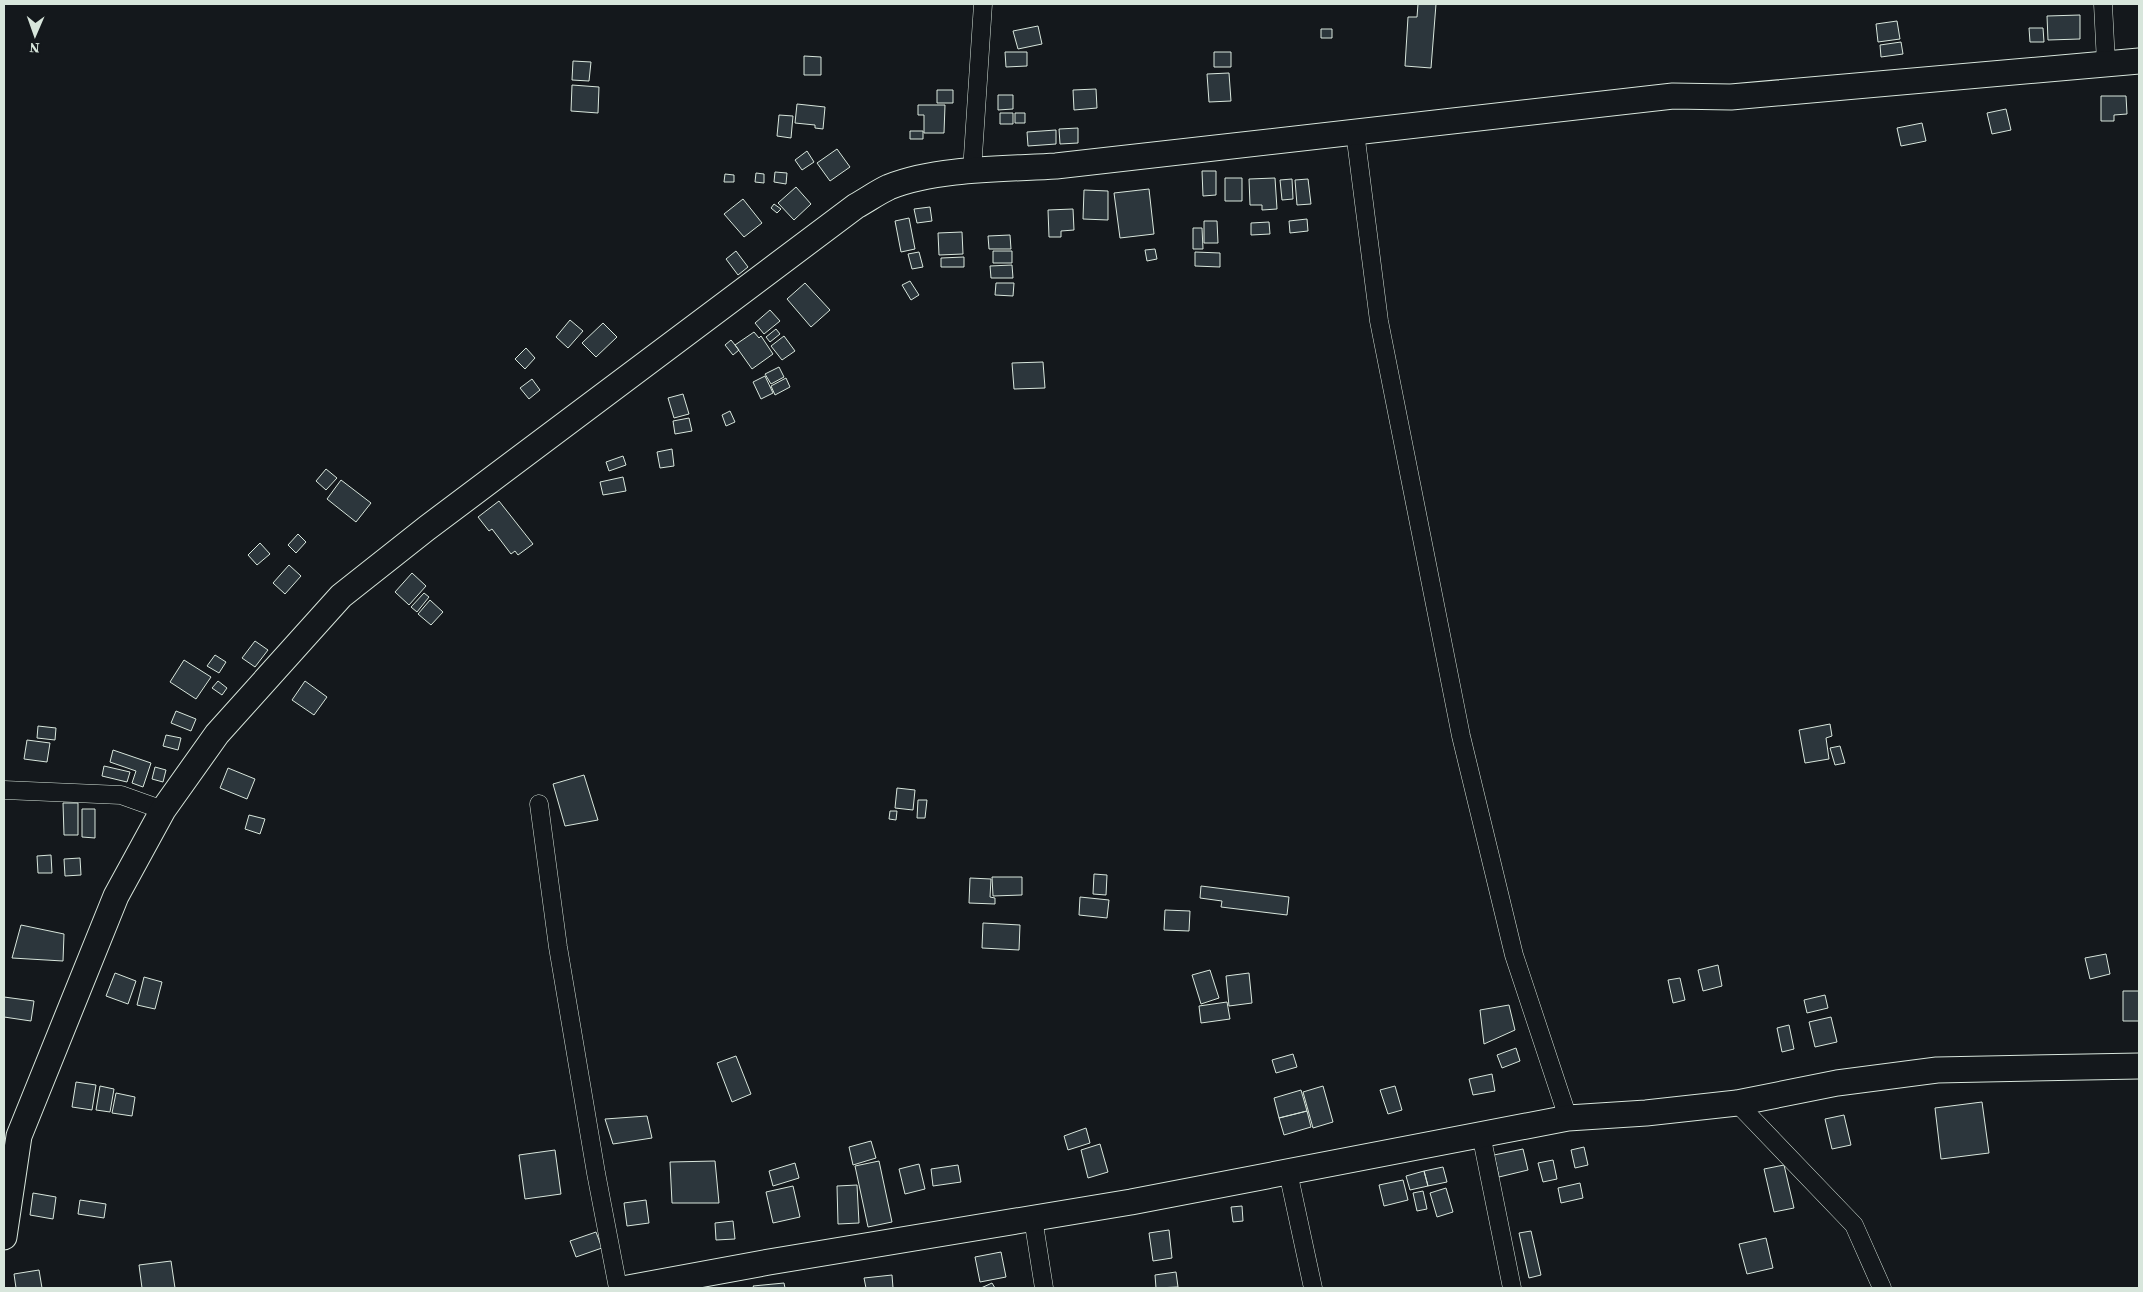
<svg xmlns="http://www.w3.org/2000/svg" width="2143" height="1292" font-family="'Source Serif 4',serif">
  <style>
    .building { fill: #2c363c; stroke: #d8e6dc }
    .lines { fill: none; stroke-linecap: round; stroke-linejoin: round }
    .street-casing { stroke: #d8e6dc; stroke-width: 19 }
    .secondary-casing { stroke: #d8e6dc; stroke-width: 27 }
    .street { stroke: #14181c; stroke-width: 18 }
    .secondary { stroke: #14181c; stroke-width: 25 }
  </style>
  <rect width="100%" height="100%" fill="#14181c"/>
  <path class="building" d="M 1418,4 L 1436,4 L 1431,68 L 1405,66 L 1408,17 L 1417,17 Z
    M 2080,15 L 2080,39 L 2048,40 L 2047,16 Z
    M 1897,21 L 1900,39 L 1878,42 L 1876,24 Z
    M 1038,26 L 1042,44 L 1018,49 L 1013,31 Z
    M 2029,28 L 2043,28 L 2044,42 L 2030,42 Z
    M 1321,29 L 1332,29 L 1332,38 L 1321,38 Z
    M 1901,42 L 1903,54 L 1881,57 L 1880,45 Z
    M 1005,52 L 1027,52 L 1027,66 L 1006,67 Z
    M 1214,52 L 1231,52 L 1231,67 L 1214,67 Z
    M 804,56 L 821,57 L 821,75 L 804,75 Z
    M 573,61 L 591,62 L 589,81 L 572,80 Z
    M 1229,73 L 1231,101 L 1209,102 L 1207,74 Z
    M 572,85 L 599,87 L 598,113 L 571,111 Z
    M 1096,89 L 1097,108 L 1074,110 L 1073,90 Z
    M 937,90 L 953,90 L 953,103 L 937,103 Z
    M 998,95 L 1013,95 L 1013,109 L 998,110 Z
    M 2101,96 L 2126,96 L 2127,114 L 2114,115 L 2114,121 L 2101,121 Z
    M 797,104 L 825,107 L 823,129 L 815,128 L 815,125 L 795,123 Z
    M 918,105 L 945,105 L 944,133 L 924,133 L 924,115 L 918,115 Z
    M 2006,109 L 2011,130 L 1992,134 L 1987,113 Z
    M 1000,113 L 1013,113 L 1013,124 L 1000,124 Z
    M 1015,113 L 1025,113 L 1025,123 L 1015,123 Z
    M 779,115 L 793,116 L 791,138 L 777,136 Z
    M 1922,123 L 1926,141 L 1901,146 L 1897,128 Z
    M 1078,128 L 1078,143 L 1060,144 L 1059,129 Z
    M 1056,130 L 1056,144 L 1028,146 L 1027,132 Z
    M 910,131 L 923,131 L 923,139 L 910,139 Z
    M 837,149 L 850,167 L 830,181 L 817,163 Z
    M 807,151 L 814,162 L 802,170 L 795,160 Z
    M 1202,171 L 1216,171 L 1216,195 L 1203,196 Z
    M 775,172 L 787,173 L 786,184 L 774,182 Z
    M 756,173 L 764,174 L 764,183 L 755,182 Z
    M 725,174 L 734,175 L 734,182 L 724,182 Z
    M 1225,178 L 1242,178 L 1242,201 L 1225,201 Z
    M 1275,178 L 1277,209 L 1262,210 L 1262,205 L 1250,205 L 1249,179 Z
    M 1292,179 L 1293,199 L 1282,200 L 1280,180 Z
    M 1308,179 L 1311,204 L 1297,205 L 1295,180 Z
    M 796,187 L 811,204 L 794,220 L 778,203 Z
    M 1149,189 L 1154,234 L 1120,238 L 1114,193 Z
    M 1084,190 L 1108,191 L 1108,220 L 1083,219 Z
    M 743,199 L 762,223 L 744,237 L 724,214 Z
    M 774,204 L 781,209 L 777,213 L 771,208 Z
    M 930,207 L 932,221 L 917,223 L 914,209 Z
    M 1073,209 L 1074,230 L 1061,231 L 1061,237 L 1049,237 L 1048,210 Z
    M 909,218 L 915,249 L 901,252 L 895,221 Z
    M 1307,219 L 1308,231 L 1290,233 L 1289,221 Z
    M 1204,221 L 1217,221 L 1218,243 L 1204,243 Z
    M 1269,222 L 1270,234 L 1251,235 L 1251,223 Z
    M 1193,228 L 1202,228 L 1203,249 L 1193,249 Z
    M 962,232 L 963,254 L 939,255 L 938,233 Z
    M 1010,235 L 1011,249 L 989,249 L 988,236 Z
    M 1155,249 L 1157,259 L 1147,261 L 1145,250 Z
    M 736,251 L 748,267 L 738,275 L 726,259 Z
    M 993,251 L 1012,251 L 1012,263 L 993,263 Z
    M 919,252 L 923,267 L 912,269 L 908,254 Z
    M 1195,252 L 1220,253 L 1220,267 L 1195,266 Z
    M 964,257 L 964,267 L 941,267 L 941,258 Z
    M 1012,265 L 1013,278 L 991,278 L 990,266 Z
    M 910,281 L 919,295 L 911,300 L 902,285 Z
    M 805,283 L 830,310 L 811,327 L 787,299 Z
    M 996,283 L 1014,283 L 1013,296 L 995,295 Z
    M 770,310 L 780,321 L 764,334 L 755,323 Z
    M 570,320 L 583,331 L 568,348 L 556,337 Z
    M 603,323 L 617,337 L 596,357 L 582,343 Z
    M 776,329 L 780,334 L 770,342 L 766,337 Z
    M 754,332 L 759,338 L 761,336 L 773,354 L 752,369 L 735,345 Z
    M 784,336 L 795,351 L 782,360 L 771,346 Z
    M 731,340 L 739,350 L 733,355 L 725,345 Z
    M 526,348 L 535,358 L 525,369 L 515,359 Z
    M 1043,362 L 1045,388 L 1014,389 L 1012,363 Z
    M 779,367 L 784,377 L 771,384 L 765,374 Z
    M 765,376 L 773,393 L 761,399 L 753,382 Z
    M 786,378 L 790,387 L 775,395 L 771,386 Z
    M 532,379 L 540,390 L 529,399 L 520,388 Z
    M 683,394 L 689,414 L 674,418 L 668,398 Z
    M 730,411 L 735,422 L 726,426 L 722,415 Z
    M 689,418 L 692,431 L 675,434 L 673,421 Z
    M 672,449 L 674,466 L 660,468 L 657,452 Z
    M 623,456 L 626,465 L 609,471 L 606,462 Z
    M 326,469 L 337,478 L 326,490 L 316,481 Z
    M 623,477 L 626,491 L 603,495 L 600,482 Z
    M 341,480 L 371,503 L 356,522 L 327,499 Z
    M 499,501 L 533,544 L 518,555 L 515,551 L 511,554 L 492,529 L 489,531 L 478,517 Z
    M 298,534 L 306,542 L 296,553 L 288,545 Z
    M 260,543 L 270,554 L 257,565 L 248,555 Z
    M 289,565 L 301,576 L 285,594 L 273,583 Z
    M 412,573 L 426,586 L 409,605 L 395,592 Z
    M 424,593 L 429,597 L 417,612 L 411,607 Z
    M 430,600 L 443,612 L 431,625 L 418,614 Z
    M 255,641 L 268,650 L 255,667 L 242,658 Z
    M 215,655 L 226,662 L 219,673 L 207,666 Z
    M 184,660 L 211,677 L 196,699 L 170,682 Z
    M 218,681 L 227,688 L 222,695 L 212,688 Z
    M 305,681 L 327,697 L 314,715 L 292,700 Z
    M 176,711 L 196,719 L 191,731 L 171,723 Z
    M 1830,724 L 1832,736 L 1826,738 L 1829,759 L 1805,763 L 1799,730 Z
    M 38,726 L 56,728 L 55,740 L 37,738 Z
    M 166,735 L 181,738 L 178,750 L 163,746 Z
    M 27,740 L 50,743 L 47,762 L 24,759 Z
    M 1840,746 L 1845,763 L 1835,765 L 1830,748 Z
    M 113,750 L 151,763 L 143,787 L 132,783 L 136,771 L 110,762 Z
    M 104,766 L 130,772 L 127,782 L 102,776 Z
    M 155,767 L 166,770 L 163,782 L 152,779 Z
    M 228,768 L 255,779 L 247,799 L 220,788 Z
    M 584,775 L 598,820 L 565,826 L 553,784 Z
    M 897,788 L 915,790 L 913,810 L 895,808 Z
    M 918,800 L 927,800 L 925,818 L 917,818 Z
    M 63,803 L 78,803 L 78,835 L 64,835 Z
    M 82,809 L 95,809 L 95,838 L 82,837 Z
    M 890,811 L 897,811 L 896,820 L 889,819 Z
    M 249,815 L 265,819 L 260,834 L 245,829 Z
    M 51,855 L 52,873 L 38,873 L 37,856 Z
    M 80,858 L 81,875 L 65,876 L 64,859 Z
    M 1094,874 L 1107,875 L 1106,895 L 1093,894 Z
    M 992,877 L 1022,877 L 1022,895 L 993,896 Z
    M 970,878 L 991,879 L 990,897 L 995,898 L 995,904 L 969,903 Z
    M 1201,886 L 1289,897 L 1287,915 L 1221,907 L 1222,901 L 1200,898 Z
    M 1080,897 L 1109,900 L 1107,918 L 1079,915 Z
    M 1165,910 L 1190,911 L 1189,931 L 1164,930 Z
    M 983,923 L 1020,925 L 1019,950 L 982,948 Z
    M 21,925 L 64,934 L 63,961 L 12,958 Z
    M 2106,954 L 2110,974 L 2090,979 L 2085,958 Z
    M 1718,965 L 1722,986 L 1703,991 L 1698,970 Z
    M 1210,970 L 1219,998 L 1201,1004 L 1192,975 Z
    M 115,973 L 136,981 L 128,1004 L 106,996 Z
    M 1249,973 L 1252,1003 L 1229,1006 L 1226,976 Z
    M 144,977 L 162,982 L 155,1009 L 137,1005 Z
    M 1680,978 L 1685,1000 L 1673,1003 L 1668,980 Z
    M 2123,991 L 2139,991 L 2139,1021 L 2123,1021 Z
    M 1825,995 L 1828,1008 L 1807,1013 L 1804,1000 Z
    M 4,997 L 34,1001 L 31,1021 L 4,1017 Z
    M 1227,1002 L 1230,1019 L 1201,1023 L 1199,1006 Z
    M 1509,1005 L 1515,1030 L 1484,1044 L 1480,1010 Z
    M 1831,1017 L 1837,1042 L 1815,1047 L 1809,1022 Z
    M 1789,1025 L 1794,1049 L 1782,1052 L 1777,1028 Z
    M 1516,1048 L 1520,1061 L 1502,1068 L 1497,1055 Z
    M 1293,1054 L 1297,1067 L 1276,1073 L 1272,1060 Z
    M 736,1056 L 751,1094 L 732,1102 L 717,1063 Z
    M 1492,1074 L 1495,1091 L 1473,1095 L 1469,1079 Z
    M 76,1082 L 96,1085 L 92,1110 L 72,1107 Z
    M 100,1086 L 114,1089 L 110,1112 L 96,1110 Z
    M 1323,1086 L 1333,1122 L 1313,1128 L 1303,1092 Z
    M 1395,1086 L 1402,1110 L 1388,1114 L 1380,1090 Z
    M 1301,1090 L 1307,1111 L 1279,1118 L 1274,1098 Z
    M 116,1093 L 135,1097 L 132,1116 L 112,1113 Z
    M 1982,1102 L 1989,1153 L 1941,1159 L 1935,1108 Z
    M 1307,1111 L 1311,1127 L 1284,1135 L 1279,1118 Z
    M 1844,1115 L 1851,1145 L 1832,1149 L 1825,1119 Z
    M 647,1116 L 652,1138 L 613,1144 L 605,1119 Z
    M 1086,1128 L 1090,1143 L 1068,1150 L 1064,1136 Z
    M 871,1141 L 876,1158 L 853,1165 L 849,1147 Z
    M 1100,1144 L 1108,1172 L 1088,1178 L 1081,1150 Z
    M 1584,1147 L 1588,1165 L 1575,1168 L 1571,1150 Z
    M 1523,1149 L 1528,1170 L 1499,1177 L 1494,1155 Z
    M 555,1150 L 561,1194 L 525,1199 L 519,1155 Z
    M 1553,1160 L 1557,1179 L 1543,1182 L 1538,1163 Z
    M 715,1161 L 719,1203 L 672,1203 L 670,1162 Z
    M 879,1161 L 892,1222 L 868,1227 L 855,1166 Z
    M 795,1163 L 799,1178 L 773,1186 L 769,1171 Z
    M 919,1164 L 925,1189 L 905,1194 L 899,1169 Z
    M 958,1165 L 961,1182 L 933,1186 L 931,1169 Z
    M 1784,1165 L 1794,1208 L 1774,1212 L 1764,1169 Z
    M 1443,1167 L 1447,1182 L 1428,1186 L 1424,1171 Z
    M 1424,1171 L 1428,1186 L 1410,1190 L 1406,1176 Z
    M 1403,1180 L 1408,1200 L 1384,1206 L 1379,1185 Z
    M 1580,1183 L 1583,1198 L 1561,1203 L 1558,1188 Z
    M 857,1185 L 859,1223 L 838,1224 L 837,1186 Z
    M 793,1186 L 800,1217 L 773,1223 L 766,1192 Z
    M 1446,1188 L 1453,1212 L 1437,1217 L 1430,1193 Z
    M 1423,1191 L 1427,1209 L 1417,1211 L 1413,1193 Z
    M 33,1193 L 56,1197 L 53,1219 L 30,1215 Z
    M 80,1200 L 106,1204 L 104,1218 L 78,1214 Z
    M 646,1200 L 649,1223 L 627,1226 L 624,1203 Z
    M 1242,1206 L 1243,1221 L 1233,1222 L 1231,1207 Z
    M 733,1221 L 735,1239 L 716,1240 L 715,1223 Z
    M 1169,1230 L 1172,1258 L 1153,1261 L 1149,1233 Z
    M 1531,1231 L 1541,1275 L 1529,1278 L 1519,1233 Z
    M 596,1232 L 602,1248 L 576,1257 L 570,1241 Z
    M 1766,1238 L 1773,1268 L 1747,1274 L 1739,1244 Z
    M 1001,1252 L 1006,1277 L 980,1282 L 975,1257 Z
    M 171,1261 L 175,1288 L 142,1288 L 139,1265 Z
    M 39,1270 L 42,1288 L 16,1288 L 14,1274 Z
    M 1176,1272 L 1178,1287 L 1156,1288 L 1155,1275 Z
    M 892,1275 L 893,1288 L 866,1288 L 864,1278 Z
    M 784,1283 L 785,1288 L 754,1288 L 753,1286 Z
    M 992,1283 L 995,1288 L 981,1288 Z"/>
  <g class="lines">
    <defs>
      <path id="street" d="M 2103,4 L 2106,63
        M 1355,132 L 1379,321 L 1461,736 L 1514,955 L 1568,1118
        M 972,171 L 983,4
        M 4,790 L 121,795 L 163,810
        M 539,804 L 558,947 L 596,1173 L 618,1288
        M 1737,1103 L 1854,1225 L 1882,1288
        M 1481,1134 L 1512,1288
        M 1288,1172 L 1313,1288
        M 1033,1218 L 1044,1288"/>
      <path id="secondary" d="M 4,1237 L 19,1136 L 116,896 L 163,810 L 217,734 L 341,596 L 427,528 L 856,206 C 867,200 878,192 889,187 C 936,168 1006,169 1056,166 L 1673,96 L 1731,97 L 2139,61
        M 628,1288 L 769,1262 L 1131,1202 L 1568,1118 L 1646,1113 L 1737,1103 L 1837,1083 L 1937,1070 L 2139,1066"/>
    </defs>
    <use href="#street" class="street-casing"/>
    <use href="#secondary" class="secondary-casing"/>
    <use href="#street" class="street"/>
    <use href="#secondary" class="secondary"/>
  </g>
  <rect width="2143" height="1292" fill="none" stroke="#d8e6dc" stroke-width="10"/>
  <g transform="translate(35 35) rotate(182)" stroke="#14181c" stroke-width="4" paint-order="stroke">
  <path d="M0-4L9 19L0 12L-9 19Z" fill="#d8e6dc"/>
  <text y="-8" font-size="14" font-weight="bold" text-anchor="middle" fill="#d8e6dc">N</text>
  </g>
</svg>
